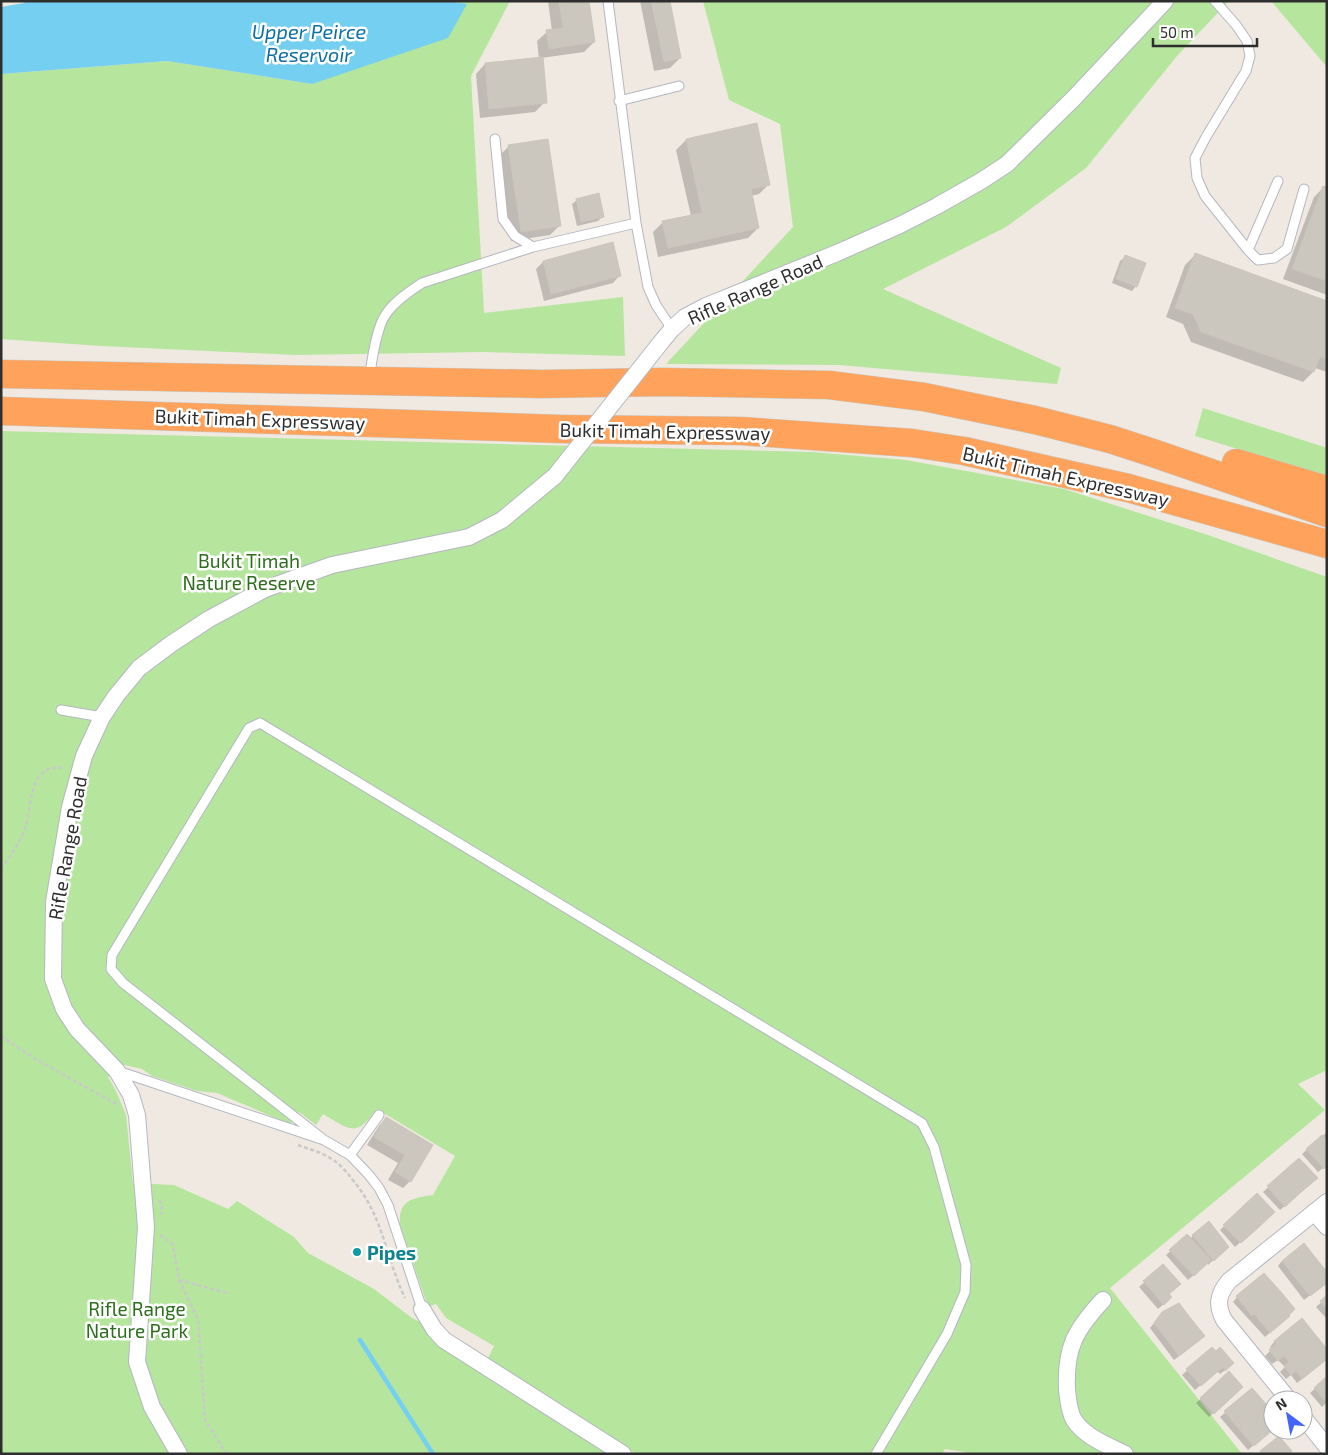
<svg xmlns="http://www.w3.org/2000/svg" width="1328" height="1455" font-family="'Exo 2',sans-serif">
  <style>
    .green { fill: #b6e59e }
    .water { fill: #75cff0 }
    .shadow { fill: #0003 }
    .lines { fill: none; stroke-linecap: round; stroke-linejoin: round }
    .stream { stroke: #75cff0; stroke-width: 4.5 }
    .building { fill: #cbc7bf; stroke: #cbc5ba }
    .service-casing { stroke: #b4b7c1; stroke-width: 11 }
    .minor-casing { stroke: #b4b7c1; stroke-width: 18 }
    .motorway-casing { stroke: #c9c9c9; stroke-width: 29 }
    .path { stroke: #c9c9c9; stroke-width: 2.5; stroke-dasharray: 4 2.5; stroke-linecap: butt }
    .service { stroke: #fff; stroke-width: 9 }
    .minor { stroke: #fff; stroke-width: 16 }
    .motorway { stroke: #ffa35c; stroke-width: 28 }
    .minor-bridge-casing { stroke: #b4b7c1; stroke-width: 18; stroke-linecap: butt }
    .minor-bridge { stroke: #fff; stroke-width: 16 }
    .culture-dot { fill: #0f9aa8; stroke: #fff; stroke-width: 2 }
    .labels { text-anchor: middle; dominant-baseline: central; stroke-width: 5; stroke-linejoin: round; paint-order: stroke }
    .street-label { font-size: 19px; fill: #2e2e2e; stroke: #fff }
    .park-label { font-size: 19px; fill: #2c6e1b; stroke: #fff }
    .culture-label { font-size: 19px; font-weight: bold; fill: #0d838f; stroke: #fff; text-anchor: start }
    .water-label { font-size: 20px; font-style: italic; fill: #0d6fa3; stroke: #fff }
  </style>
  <rect width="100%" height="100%" fill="#efe9e1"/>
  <path class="green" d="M 447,1 L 510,1 L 471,76 L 484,313 L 623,297 L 625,356 L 483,352 L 296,355 L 101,346 L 1,339 L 1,74 L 167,61 L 312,84 L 466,4 Z
    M 703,1 L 1229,1 L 1177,56 L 1086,168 L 1006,227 L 883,289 L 1061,368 L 1057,384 L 839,365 L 666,364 L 793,227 L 780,124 L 729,100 Z
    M 1271,1 L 1327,1 L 1327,67 Z
    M 1203,408 L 1327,448 L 1327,476 L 1195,436 Z
    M 1,431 L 812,452 L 906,460 L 1064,489 L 1208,535 L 1327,577 L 1327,1070 L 1298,1084 L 1325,1110 L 1110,1288 L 1242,1454 L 978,1454 L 945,1449 L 942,1454 L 636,1454 L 487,1360 L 494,1346 L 446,1318 L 436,1304 L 428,1307 L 400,1225 C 398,1201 411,1198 433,1195 L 455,1156 L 377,1109 C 356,1138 350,1130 323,1114 L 316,1125 L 299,1112 L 290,1124 L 217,1093 L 197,1091 L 152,1076 L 142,1069 L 124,1065 L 108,1077 L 116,1091 L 126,1115 L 133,1183 L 174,1185 L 228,1209 L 237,1201 L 294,1237 L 308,1253 L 374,1289 L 412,1318 L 424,1324 L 613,1454 L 1,1454 Z"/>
  <path class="water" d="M 26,1 L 447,1 L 467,4 L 448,38 L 312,84 L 167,61 L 1,74 L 1,7 L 24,3 Z"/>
  <path class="shadow" d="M 548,1 L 588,1 L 594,42 L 584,52 L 541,58 L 545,102 L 535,112 L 480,118 L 476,74 L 485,64 L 539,59 L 537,41 L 547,32 L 552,31 Z
    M 640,1 L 668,1 L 680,58 L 670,68 L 654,71 Z
    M 686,140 L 769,184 L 759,194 L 751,196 L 758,228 L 748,238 L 658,257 L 653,232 L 663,222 L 691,216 L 676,150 Z
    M 509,146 L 560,225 L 550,235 L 511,241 L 499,156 Z
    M 1324,187 L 1327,188 L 1327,295 L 1283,279 L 1314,197 Z
    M 577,200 L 603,216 L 598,221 L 577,226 L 572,204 Z
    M 1195,255 L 1327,302 L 1327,372 L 1315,368 L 1313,372 L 1303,382 L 1191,342 L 1183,324 L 1166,317 L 1185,265 Z
    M 1125,257 L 1136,286 L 1132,291 L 1112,283 L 1120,261 Z
    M 543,262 L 620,275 L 613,283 L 544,301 L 536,269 Z
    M 386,1118 L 432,1145 L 410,1181 L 403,1188 L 388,1180 L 398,1163 L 367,1145 L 379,1126 Z
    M 1327,1132 L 1327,1165 L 1318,1172 L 1302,1154 Z
    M 1299,1159 L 1312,1183 L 1280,1210 L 1263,1192 Z
    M 1257,1195 L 1269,1217 L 1235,1247 L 1220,1230 Z
    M 1193,1235 L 1227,1247 L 1208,1265 L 1207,1263 L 1188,1280 L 1166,1255 L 1187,1236 L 1190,1239 Z
    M 1282,1261 L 1327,1282 L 1304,1300 L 1278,1266 Z
    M 1163,1266 L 1168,1294 L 1166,1302 L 1158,1309 L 1139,1287 Z
    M 1237,1297 L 1287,1315 L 1284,1321 L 1265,1337 L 1233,1302 Z
    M 1327,1297 L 1327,1319 L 1316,1307 Z
    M 1162,1313 L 1199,1341 L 1174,1360 L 1150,1328 Z
    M 1302,1320 L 1327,1359 L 1297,1383 L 1291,1375 L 1286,1379 L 1280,1372 L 1285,1367 L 1278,1360 L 1272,1364 L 1265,1356 L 1272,1349 L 1270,1347 L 1274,1342 Z
    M 1212,1348 L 1228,1368 L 1220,1374 L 1217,1371 L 1195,1390 L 1182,1375 Z
    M 1229,1373 L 1242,1387 L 1209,1417 L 1196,1403 Z
    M 1327,1378 L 1327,1402 L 1322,1407 L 1310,1393 Z
    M 1252,1390 L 1273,1415 L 1270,1419 L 1273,1423 L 1273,1429 L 1248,1450 L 1220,1417 Z"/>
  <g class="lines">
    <path class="stream" d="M 360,1340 L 433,1454"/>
  </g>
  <path class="building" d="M 559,1 L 589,1 L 595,42 L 549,49 L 546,30 L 563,28 Z
    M 651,1 L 670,1 L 681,58 L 664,62 Z
    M 543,57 L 547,103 L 489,109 L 485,63 Z
    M 757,123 L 770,185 L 751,189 L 759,228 L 668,248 L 662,221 L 702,213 L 686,139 Z
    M 548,139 L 561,226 L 521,232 L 508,145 Z
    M 1323,186 L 1327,187 L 1327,281 L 1292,269 Z
    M 599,193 L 604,217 L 581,222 L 576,199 Z
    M 613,242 L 621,276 L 551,294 L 543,261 Z
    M 1195,253 L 1327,301 L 1327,359 L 1320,357 L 1314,372 L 1201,332 L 1193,314 L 1175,308 Z
    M 1125,255 L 1146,263 L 1137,287 L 1116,279 Z
    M 386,1117 L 433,1145 L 411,1182 L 395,1172 L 405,1155 L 374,1137 Z
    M 1322,1135 L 1327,1140 L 1327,1166 L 1324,1169 L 1306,1149 Z
    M 1299,1158 L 1318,1178 L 1301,1192 L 1283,1172 Z
    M 1283,1172 L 1301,1192 L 1285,1207 L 1267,1186 Z
    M 1257,1193 L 1275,1212 L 1258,1228 L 1240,1209 Z
    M 1240,1209 L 1258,1228 L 1241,1243 L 1223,1225 Z
    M 1209,1221 L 1229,1247 L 1214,1261 L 1192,1235 Z
    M 1187,1234 L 1211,1260 L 1194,1276 L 1169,1250 Z
    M 1304,1243 L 1318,1261 L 1296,1279 L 1282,1261 Z
    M 1318,1261 L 1327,1272 L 1327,1283 L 1310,1296 L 1296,1279 Z
    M 1163,1264 L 1181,1284 L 1169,1294 L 1172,1297 L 1164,1305 L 1143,1281 Z
    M 1264,1273 L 1281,1292 L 1252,1316 L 1236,1296 Z
    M 1281,1292 L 1295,1309 L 1289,1315 L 1290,1316 L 1270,1333 L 1254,1314 Z
    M 1327,1295 L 1327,1309 L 1320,1301 Z
    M 1179,1303 L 1192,1320 L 1167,1340 L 1154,1323 L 1162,1312 Z
    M 1302,1318 L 1318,1338 L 1289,1362 L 1284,1356 L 1278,1361 L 1269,1350 L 1276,1344 L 1274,1341 Z
    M 1192,1320 L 1205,1336 L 1179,1356 L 1167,1340 Z
    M 1318,1338 L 1327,1349 L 1327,1359 L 1302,1379 L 1296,1371 L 1291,1375 L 1284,1366 Z
    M 1212,1347 L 1216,1351 L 1220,1347 L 1234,1363 L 1225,1371 L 1223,1367 L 1201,1386 L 1186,1369 Z
    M 1229,1371 L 1243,1387 L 1214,1414 L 1200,1398 Z
    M 1327,1376 L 1327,1403 L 1314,1388 Z
    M 1252,1388 L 1267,1405 L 1238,1428 L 1224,1411 Z
    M 1267,1405 L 1273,1413 L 1273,1417 L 1271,1419 L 1273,1421 L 1273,1430 L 1254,1446 L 1238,1428 Z
    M 1279,1436 L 1292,1451 L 1289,1454 L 1262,1454 L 1260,1451 Z"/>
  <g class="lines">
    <defs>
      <path id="service" d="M 608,1 L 636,223 L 648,287 L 656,305 L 672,329
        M 1215,1 L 1236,25 L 1247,41 L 1250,56 L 1246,71 L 1206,137 L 1195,158 L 1197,178 L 1205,196 L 1248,250 L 1258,260 L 1274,258 L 1287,249 L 1304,189
        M 619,101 L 679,86
        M 495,139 L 503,219 L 515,236 L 533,247
        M 1248,250 L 1278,181
        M 369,379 C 372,361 376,328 386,314 C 395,301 410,291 422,283 L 533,247 L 636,223
        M 61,710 L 102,717
        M 118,1071 L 324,1140 L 350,1155 L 369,1175 L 379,1188 L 388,1205 L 422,1309
        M 324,1140 L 123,983 L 111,969 L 112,955 L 249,728 L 260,723 L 922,1123 L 934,1147 L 966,1265 L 965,1292 L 947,1334 L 876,1454
        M 350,1155 L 379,1115"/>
      <path id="minor" d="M 662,341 L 672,329 L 685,317 L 706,306 L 837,253 L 900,225 L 937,206 L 981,181 L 1007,164 L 1074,98 L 1165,1
        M 1314,1212 L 1327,1227
        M 1103,1300 C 1075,1330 1065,1348 1067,1390 C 1068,1398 1069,1412 1074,1420 C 1085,1437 1107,1445 1125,1454
        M 422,1309 L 434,1329 L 444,1340 L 623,1454
        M 1289,1400 L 1224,1320 C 1216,1305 1218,1294 1229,1281 L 1327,1202
        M 1303,1417 L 1327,1447
        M 179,1454 L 152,1407 L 137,1362 L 146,1227 L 137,1115 L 131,1095 L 117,1071 L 77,1029 L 64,1009 L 53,979 L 54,902 L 70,807 L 84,756 L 102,717 L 116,696 L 139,668 L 171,644 L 209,619 L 265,589 L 332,565 L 469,537 L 502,520 L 555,476"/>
      <path id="motorway" d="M 1,374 L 542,384 L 662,382 L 829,385 L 924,397 L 1035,420 L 1110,439 L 1153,453 L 1327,513
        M 1,411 L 561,429 L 741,431 L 912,443 L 964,451 L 1128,488 L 1327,544
        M 1236,463 L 1327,490"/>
    </defs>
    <use href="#service" class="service-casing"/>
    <use href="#minor" class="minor-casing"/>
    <use href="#motorway" class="motorway-casing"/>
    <path class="path" d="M 1,869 C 10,856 20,843 25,828 C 33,804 28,762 65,768
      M 1,1036 L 37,1060 L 118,1105
      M 298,1145 C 308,1149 321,1152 330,1158 C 339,1163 346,1171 352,1179 C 384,1217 385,1256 405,1298
      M 159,1200 L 162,1205 L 161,1214
      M 160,1235 L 173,1244 L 179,1280 L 198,1319 L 205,1420 L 227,1454
      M 179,1280 L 227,1293"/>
    <use href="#service" class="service"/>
    <use href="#minor" class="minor"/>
    <use href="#motorway" class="motorway"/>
    <defs>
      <path id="minor-bridge" d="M 555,476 L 662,341"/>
    </defs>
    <use href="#minor-bridge" class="minor-bridge-casing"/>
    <use href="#minor-bridge" class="minor-bridge"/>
  </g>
  <circle class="culture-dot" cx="357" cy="1252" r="5"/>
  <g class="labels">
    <g class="street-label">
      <text transform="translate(755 289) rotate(-24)">Rifle Range Road</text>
      <text transform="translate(260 419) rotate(2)">Bukit Timah Expressway</text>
      <text transform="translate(665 431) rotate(1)">Bukit Timah Expressway</text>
      <text transform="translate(1066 476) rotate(13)">Bukit Timah Expressway</text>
      <text transform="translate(67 848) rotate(-80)">Rifle Range Road</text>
    </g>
    <g class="park-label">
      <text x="249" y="560">Bukit Timah<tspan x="249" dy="22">Nature Reserve</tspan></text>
      <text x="137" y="1308">Rifle Range<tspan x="137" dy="22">Nature Park</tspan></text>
    </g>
    <g class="culture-label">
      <text x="367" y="1252">Pipes</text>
    </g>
    <g class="water-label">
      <text x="309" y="31">Upper Peirce<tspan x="309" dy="23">Reservoir</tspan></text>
    </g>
  </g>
  <rect width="1328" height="1455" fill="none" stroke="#2e2e2e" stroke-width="5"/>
  <g transform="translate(1288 1415) rotate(328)"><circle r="24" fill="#ffffff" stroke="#ababab"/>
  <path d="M0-4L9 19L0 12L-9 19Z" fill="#4264fb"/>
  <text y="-8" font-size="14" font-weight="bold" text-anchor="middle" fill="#2e2e2e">N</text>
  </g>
  <path d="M1153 38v8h104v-8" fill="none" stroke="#2e2e2e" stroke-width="2.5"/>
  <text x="1160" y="38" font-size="15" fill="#2e2e2e" stroke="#ffffff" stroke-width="4" paint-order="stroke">50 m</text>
</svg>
